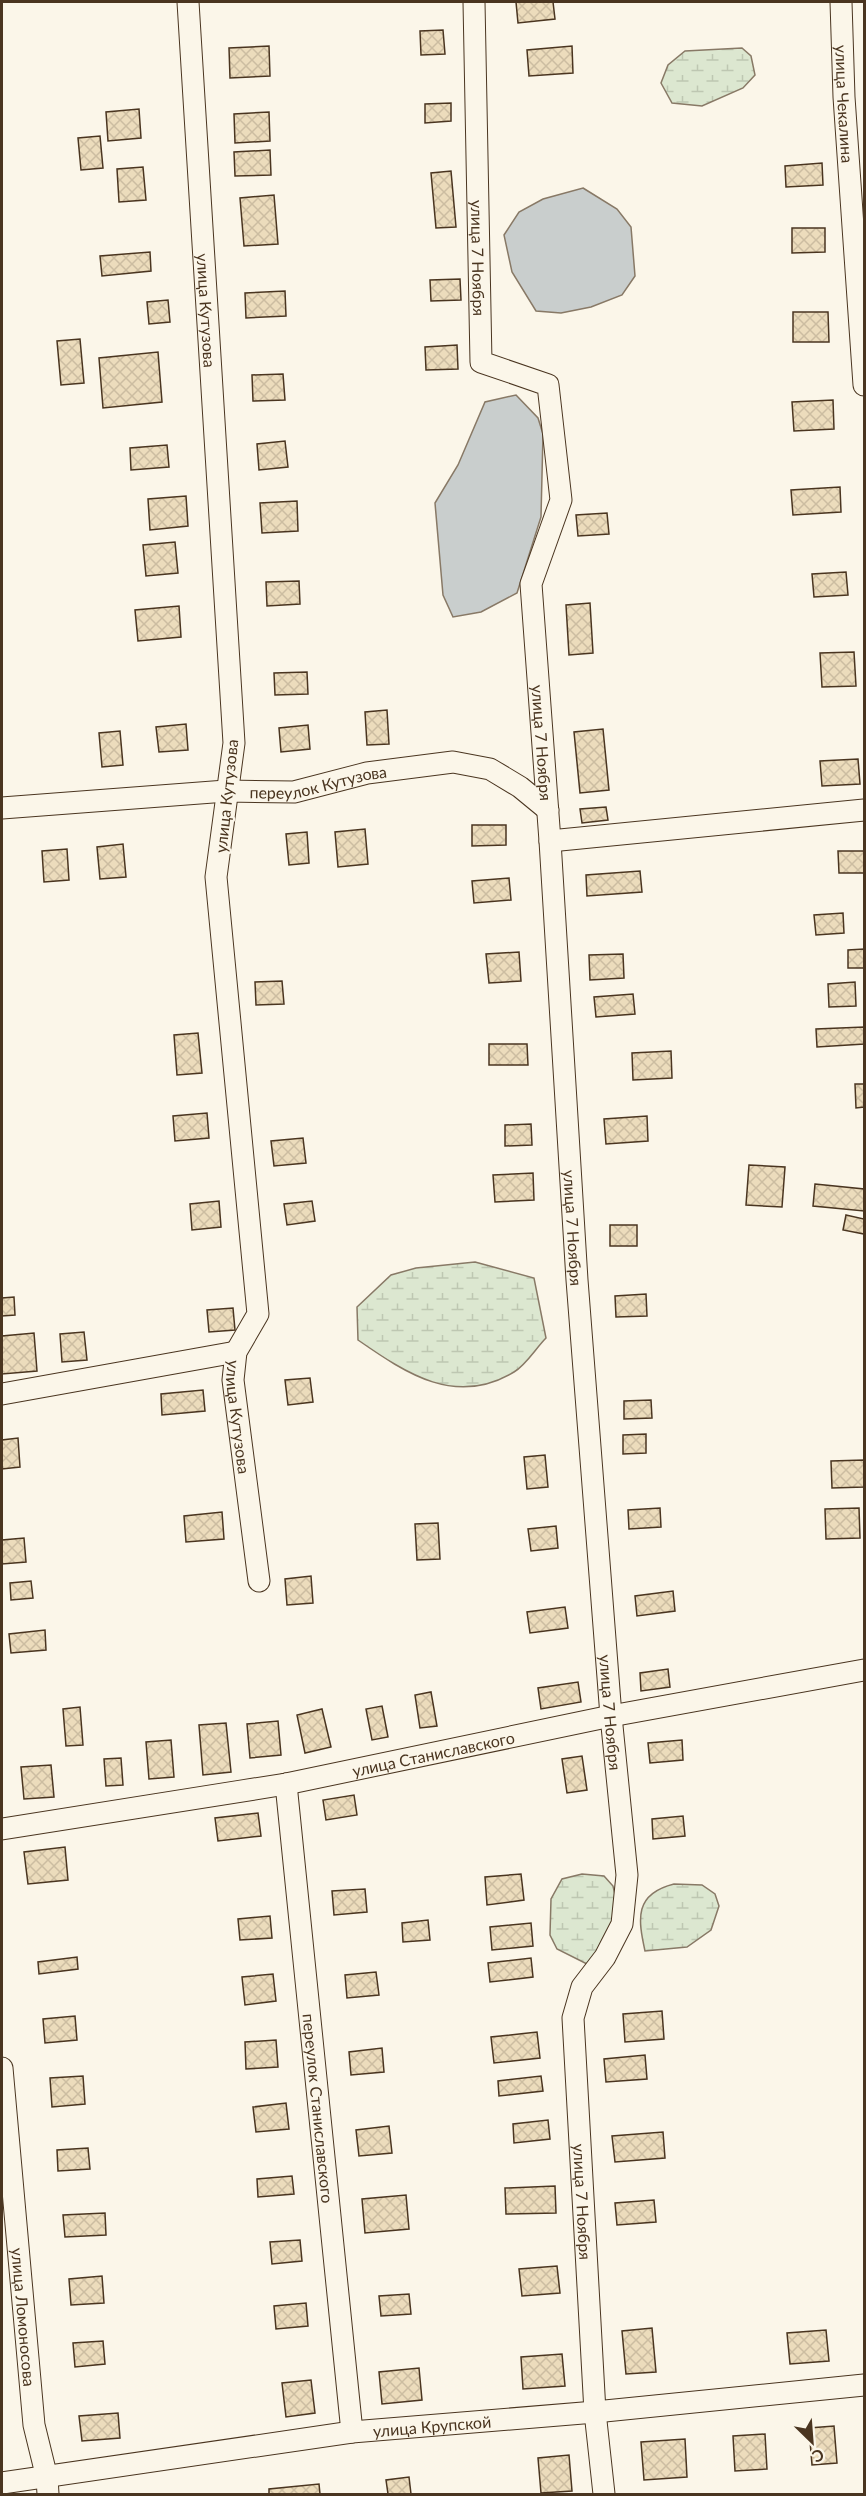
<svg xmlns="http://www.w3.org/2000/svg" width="866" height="2496" font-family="Lato,sans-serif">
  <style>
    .wetland { fill: url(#wetland-marsh); stroke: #887966; stroke-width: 1.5 }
    .water { fill: #c9cecd; stroke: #887966; stroke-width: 1.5 }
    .building { fill: url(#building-cross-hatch); stroke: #4a3520; stroke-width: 1.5 }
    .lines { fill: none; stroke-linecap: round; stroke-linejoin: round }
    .street-casing { stroke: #4a3520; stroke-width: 23 }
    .street { stroke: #fbf6e9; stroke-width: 21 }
    .labels { text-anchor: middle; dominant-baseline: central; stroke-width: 4.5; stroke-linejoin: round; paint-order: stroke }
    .street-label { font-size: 16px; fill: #4a3520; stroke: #fbf6e9 }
  </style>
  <defs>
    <pattern id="wetland-marsh" width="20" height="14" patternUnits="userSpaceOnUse" patternTransform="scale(1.5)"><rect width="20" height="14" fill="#dce7d0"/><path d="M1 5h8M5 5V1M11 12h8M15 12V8" fill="none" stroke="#bec7b2"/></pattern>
    <pattern id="building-cross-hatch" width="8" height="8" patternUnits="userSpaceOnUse" patternTransform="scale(1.5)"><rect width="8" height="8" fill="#ecdcbc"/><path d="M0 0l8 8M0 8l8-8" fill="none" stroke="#ccbda1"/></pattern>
  </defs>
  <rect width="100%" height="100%" fill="#fbf6e9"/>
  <path class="wetland" d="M 742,48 L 751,56 L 755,75 L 743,88 L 702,106 L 672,103 L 661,83 L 668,65 L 685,51 Z
    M 475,1262 L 534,1278 L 546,1338 C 536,1348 526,1365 514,1372 C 456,1407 407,1374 358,1340 L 357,1307 L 391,1275 L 416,1268 Z
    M 582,1874 L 604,1876 L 613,1886 L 617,1903 L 611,1936 L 589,1965 L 557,1949 L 550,1935 L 551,1899 L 562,1879 Z
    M 674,1884 L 702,1885 L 715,1894 L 719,1906 L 711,1930 L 687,1947 L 645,1951 C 638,1919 634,1894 674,1884 Z"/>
  <path class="water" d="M 583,188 L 617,209 L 631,227 L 635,276 L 622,295 L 591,307 L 561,313 L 536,311 L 512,272 L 504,235 L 519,212 L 543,199 Z
    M 516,395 L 538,418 L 543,434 L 541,517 L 517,593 L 481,612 L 453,617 L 443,595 L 435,503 L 458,465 L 485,402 Z"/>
  <path class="building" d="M 516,2 L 553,2 L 555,19 L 518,23 Z
    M 443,30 L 445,54 L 421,55 L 420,31 Z
    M 269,46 L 270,76 L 230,78 L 229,48 Z
    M 572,46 L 573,73 L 529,76 L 527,50 Z
    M 451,103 L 451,121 L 425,123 L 425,104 Z
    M 139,109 L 141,138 L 108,141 L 106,112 Z
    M 269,112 L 270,141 L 235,143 L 234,114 Z
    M 100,136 L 103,168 L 81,170 L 78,138 Z
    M 270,150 L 271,175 L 235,176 L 234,152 Z
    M 822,163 L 823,185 L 786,187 L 785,166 Z
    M 143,167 L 146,200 L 119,202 L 117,169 Z
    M 451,171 L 456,227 L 436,228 L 431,173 Z
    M 274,195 L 278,244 L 244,246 L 240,198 Z
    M 792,228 L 825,228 L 825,252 L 792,253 Z
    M 150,252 L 151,271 L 102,276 L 100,256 Z
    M 460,279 L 461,300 L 431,301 L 430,280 Z
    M 285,291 L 286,316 L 246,318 L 245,293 Z
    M 168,300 L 170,322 L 149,324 L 147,302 Z
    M 793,312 L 828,312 L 829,342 L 793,342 Z
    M 80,339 L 84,383 L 61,385 L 57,341 Z
    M 457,345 L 458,369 L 426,370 L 425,347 Z
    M 158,352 L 162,402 L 103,408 L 99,358 Z
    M 283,374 L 285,400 L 253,401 L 252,375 Z
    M 833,400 L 834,429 L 794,431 L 792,402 Z
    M 285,441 L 288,467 L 259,470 L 257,444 Z
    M 167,445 L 169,467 L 131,470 L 130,448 Z
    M 840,487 L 841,512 L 793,515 L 791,490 Z
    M 186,496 L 188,526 L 150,530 L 148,499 Z
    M 297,501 L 298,531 L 262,533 L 260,503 Z
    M 607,513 L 609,534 L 578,536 L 576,515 Z
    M 175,542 L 178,573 L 146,576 L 143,545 Z
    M 846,572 L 848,595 L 814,597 L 812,574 Z
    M 299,581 L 300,604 L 267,606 L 266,582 Z
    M 590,603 L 593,653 L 569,655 L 566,605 Z
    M 179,606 L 181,637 L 138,641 L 135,610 Z
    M 854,652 L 856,686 L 822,687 L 820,653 Z
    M 307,672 L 308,694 L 275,695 L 274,673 Z
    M 387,710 L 389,744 L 367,745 L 365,712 Z
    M 186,724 L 188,750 L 159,752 L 156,727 Z
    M 308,725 L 310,749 L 281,752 L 279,728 Z
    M 603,729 L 609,790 L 580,793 L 574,732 Z
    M 120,731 L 123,765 L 102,767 L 99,733 Z
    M 858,759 L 860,784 L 822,786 L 820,761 Z
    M 606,807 L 608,820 L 582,823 L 580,809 Z
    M 472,825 L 506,825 L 506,845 L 472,846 Z
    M 365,829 L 368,864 L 338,867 L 335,832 Z
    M 307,832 L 309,863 L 289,865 L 286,834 Z
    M 123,844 L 126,877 L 100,879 L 97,847 Z
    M 67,849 L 69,880 L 44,882 L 42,851 Z
    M 838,851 L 864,851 L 864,873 L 839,873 Z
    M 640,871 L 642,892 L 587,896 L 586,875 Z
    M 509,878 L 511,900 L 474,903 L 472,881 Z
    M 843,913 L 844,933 L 816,935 L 814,915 Z
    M 864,949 L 864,968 L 848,968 L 848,950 Z
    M 519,952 L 521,981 L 489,983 L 486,954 Z
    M 623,954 L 624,978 L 590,980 L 589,955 Z
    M 282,981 L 284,1004 L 256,1005 L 255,982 Z
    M 855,982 L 856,1006 L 829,1007 L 828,984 Z
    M 633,994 L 635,1014 L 596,1017 L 594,997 Z
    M 864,1027 L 864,1044 L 817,1047 L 816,1029 Z
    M 198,1033 L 202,1073 L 177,1075 L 174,1035 Z
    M 489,1044 L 527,1044 L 528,1065 L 489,1065 Z
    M 671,1051 L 672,1078 L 633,1080 L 632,1053 Z
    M 855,1084 L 864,1084 L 864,1107 L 856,1108 Z
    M 207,1113 L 209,1138 L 175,1141 L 173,1116 Z
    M 647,1116 L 648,1141 L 606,1144 L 604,1119 Z
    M 531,1124 L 532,1145 L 505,1146 L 505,1125 Z
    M 303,1138 L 306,1163 L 274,1166 L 271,1141 Z
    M 749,1165 L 785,1167 L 782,1207 L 746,1205 Z
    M 533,1173 L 534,1200 L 495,1202 L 493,1175 Z
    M 815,1184 L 864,1189 L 864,1211 L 813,1206 Z
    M 219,1201 L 221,1227 L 192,1230 L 190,1204 Z
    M 312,1201 L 315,1221 L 287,1225 L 284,1204 Z
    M 846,1215 L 864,1219 L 864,1234 L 843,1230 Z
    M 610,1225 L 637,1225 L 637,1246 L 610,1246 Z
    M 646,1294 L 647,1316 L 616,1317 L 615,1296 Z
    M 14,1297 L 15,1315 L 2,1316 L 2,1298 Z
    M 233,1308 L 235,1330 L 209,1332 L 207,1310 Z
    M 84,1332 L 87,1360 L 62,1362 L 60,1334 Z
    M 34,1333 L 37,1371 L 2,1374 L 2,1336 Z
    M 310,1378 L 313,1402 L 288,1405 L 285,1380 Z
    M 203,1390 L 205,1411 L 162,1415 L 161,1394 Z
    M 651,1400 L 652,1418 L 624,1419 L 624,1401 Z
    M 646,1434 L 646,1453 L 623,1454 L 623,1435 Z
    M 18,1438 L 20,1467 L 2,1469 L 2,1440 Z
    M 545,1455 L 548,1487 L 527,1489 L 524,1457 Z
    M 864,1460 L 864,1487 L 832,1488 L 831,1461 Z
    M 660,1508 L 661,1527 L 629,1529 L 628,1510 Z
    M 859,1508 L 860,1538 L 826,1539 L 825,1509 Z
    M 222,1512 L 224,1539 L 186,1542 L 184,1516 Z
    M 438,1523 L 440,1559 L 417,1560 L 415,1524 Z
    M 556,1526 L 558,1548 L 531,1551 L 528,1529 Z
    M 24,1538 L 26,1562 L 2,1564 L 2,1540 Z
    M 311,1576 L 313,1603 L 287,1605 L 285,1579 Z
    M 31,1581 L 33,1598 L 11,1600 L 10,1583 Z
    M 673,1591 L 675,1611 L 637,1616 L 635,1596 Z
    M 565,1607 L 568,1628 L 530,1633 L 527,1612 Z
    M 45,1630 L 46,1650 L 11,1653 L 9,1634 Z
    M 668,1669 L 670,1687 L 641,1691 L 640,1673 Z
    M 578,1682 L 581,1702 L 541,1709 L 538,1688 Z
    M 431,1692 L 437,1726 L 420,1728 L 415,1695 Z
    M 382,1706 L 388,1737 L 372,1740 L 366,1709 Z
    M 80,1707 L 83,1745 L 66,1746 L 63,1709 Z
    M 322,1709 L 331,1747 L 305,1753 L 297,1715 Z
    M 278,1721 L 281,1755 L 250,1758 L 247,1724 Z
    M 226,1723 L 231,1772 L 203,1775 L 199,1725 Z
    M 171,1740 L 174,1777 L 149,1779 L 146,1742 Z
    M 682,1740 L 683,1760 L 650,1763 L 648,1743 Z
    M 582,1756 L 587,1790 L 567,1793 L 562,1759 Z
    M 121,1758 L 123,1785 L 106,1786 L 104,1759 Z
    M 51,1765 L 54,1797 L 24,1799 L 21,1767 Z
    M 354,1795 L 357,1815 L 326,1820 L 323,1800 Z
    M 258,1813 L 261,1836 L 218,1841 L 215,1818 Z
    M 683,1816 L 685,1836 L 653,1839 L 652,1819 Z
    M 65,1847 L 68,1880 L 28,1884 L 24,1852 Z
    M 521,1874 L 524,1900 L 487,1905 L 485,1877 Z
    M 365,1889 L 367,1912 L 334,1915 L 332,1891 Z
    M 270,1916 L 272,1938 L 240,1940 L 238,1919 Z
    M 428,1920 L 430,1940 L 403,1942 L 402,1923 Z
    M 531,1923 L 533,1946 L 492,1950 L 490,1927 Z
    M 77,1957 L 78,1969 L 39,1974 L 38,1962 Z
    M 531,1958 L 533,1977 L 490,1982 L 488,1963 Z
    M 376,1972 L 379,1995 L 347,1998 L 345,1975 Z
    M 273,1974 L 276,2001 L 245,2005 L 242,1977 Z
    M 662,2011 L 664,2039 L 625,2042 L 623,2014 Z
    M 75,2016 L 77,2040 L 45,2043 L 43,2019 Z
    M 537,2032 L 540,2058 L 494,2063 L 491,2037 Z
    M 276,2040 L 278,2067 L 246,2069 L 245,2042 Z
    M 382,2048 L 384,2072 L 351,2075 L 349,2052 Z
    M 645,2055 L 647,2079 L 606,2082 L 604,2059 Z
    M 83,2076 L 85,2104 L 52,2107 L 50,2078 Z
    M 541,2076 L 543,2091 L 499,2096 L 498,2081 Z
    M 286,2103 L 289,2129 L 256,2132 L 253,2107 Z
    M 548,2120 L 550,2139 L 514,2143 L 513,2124 Z
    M 389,2126 L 392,2153 L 359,2156 L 356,2130 Z
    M 663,2132 L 665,2158 L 615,2162 L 612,2136 Z
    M 88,2148 L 90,2169 L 58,2171 L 57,2150 Z
    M 292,2176 L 294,2194 L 258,2197 L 257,2179 Z
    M 555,2186 L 556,2213 L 506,2214 L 505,2188 Z
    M 406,2195 L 409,2229 L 365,2233 L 362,2199 Z
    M 654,2200 L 656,2222 L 617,2225 L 615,2203 Z
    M 105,2213 L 106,2235 L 65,2237 L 63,2215 Z
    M 300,2240 L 302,2261 L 272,2264 L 270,2242 Z
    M 557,2266 L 560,2293 L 522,2296 L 519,2269 Z
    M 102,2276 L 104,2303 L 71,2305 L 69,2279 Z
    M 409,2294 L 411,2314 L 381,2316 L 379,2296 Z
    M 306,2303 L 308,2326 L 276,2329 L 274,2306 Z
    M 652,2328 L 656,2372 L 626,2374 L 622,2331 Z
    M 826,2330 L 829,2361 L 790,2364 L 787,2333 Z
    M 103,2341 L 105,2364 L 75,2367 L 73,2343 Z
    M 562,2354 L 565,2386 L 523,2389 L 521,2357 Z
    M 419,2368 L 422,2400 L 382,2404 L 379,2372 Z
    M 311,2380 L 315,2413 L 286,2417 L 282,2383 Z
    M 118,2413 L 120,2438 L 82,2441 L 79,2416 Z
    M 834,2426 L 837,2463 L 812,2465 L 809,2428 Z
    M 765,2434 L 767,2469 L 735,2471 L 733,2436 Z
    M 685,2439 L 687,2477 L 644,2480 L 641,2442 Z
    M 569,2455 L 572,2491 L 541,2493 L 538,2458 Z
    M 409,2477 L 411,2494 L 388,2494 L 386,2480 Z
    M 319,2484 L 320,2494 L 269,2494 L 269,2489 Z"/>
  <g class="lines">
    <defs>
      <g id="street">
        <path id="s1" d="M 188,2 L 234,743 L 216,877 L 258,1314 L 236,1352 L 233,1380 L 259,1581"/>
        <path id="s2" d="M 474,2 L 481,362 L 548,385 L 561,500 L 531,584 L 550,841 L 577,1280 L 611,1716 L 627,1875 L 622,1924 L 605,1957 L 582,1987 L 573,2018 L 595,2412 L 604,2494"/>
        <path id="s3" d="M 841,2 L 844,97 L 864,385"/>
        <path id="s4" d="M 2,808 L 226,791 L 294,792 L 367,773 L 453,762 L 490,769 L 520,787 L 548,810"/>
        <path d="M 550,841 L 864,810"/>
        <path d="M 2,1394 L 236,1352"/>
        <path id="s5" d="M 286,1784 L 352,2432"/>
        <path id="s6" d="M 2,1829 L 286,1784 L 611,1716 L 864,1670"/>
        <path id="s7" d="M 2,2068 L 34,2425 L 47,2478 L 48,2494"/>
        <path id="s8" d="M 2,2483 L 352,2432 L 595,2412 L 864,2385"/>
      </g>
    </defs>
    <use href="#street" class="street-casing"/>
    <use href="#street" class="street"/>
  </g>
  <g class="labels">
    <g class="street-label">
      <text stroke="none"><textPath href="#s3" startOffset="102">улица Чекалина</textPath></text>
      <text stroke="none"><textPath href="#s2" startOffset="256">улица 7 Ноября</textPath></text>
      <text stroke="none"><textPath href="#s1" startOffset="309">улица Кутузова</textPath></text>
      <text stroke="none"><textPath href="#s2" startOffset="795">улица 7 Ноября</textPath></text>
      <text stroke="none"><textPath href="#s4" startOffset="318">переулок Кутузова</textPath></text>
      <text transform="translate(226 796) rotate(-84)">улица Кутузова</text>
      <text stroke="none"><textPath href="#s2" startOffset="1281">улица 7 Ноября</textPath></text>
      <text stroke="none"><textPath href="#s1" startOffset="1426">улица Кутузова</textPath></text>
      <text stroke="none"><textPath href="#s2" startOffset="1767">улица 7 Ноября</textPath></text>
      <text stroke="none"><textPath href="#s6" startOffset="438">улица Станиславского</textPath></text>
      <text stroke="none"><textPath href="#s5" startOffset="326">переулок Станиславского</textPath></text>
      <text stroke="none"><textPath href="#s2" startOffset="2271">улица 7 Ноября</textPath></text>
      <text stroke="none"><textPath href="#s7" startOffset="250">улица Ломоносова</textPath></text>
      <text stroke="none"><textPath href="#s8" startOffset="434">улица Крупской</textPath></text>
    </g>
  </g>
  <rect width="866" height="2496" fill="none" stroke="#4a3520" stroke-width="6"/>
  <g transform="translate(812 2442) rotate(155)" stroke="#fbf6e9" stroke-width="4.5" paint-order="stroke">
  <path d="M0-4.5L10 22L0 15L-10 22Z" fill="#4a3520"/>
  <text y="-9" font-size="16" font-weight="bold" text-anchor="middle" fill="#4a3520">С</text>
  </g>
</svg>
